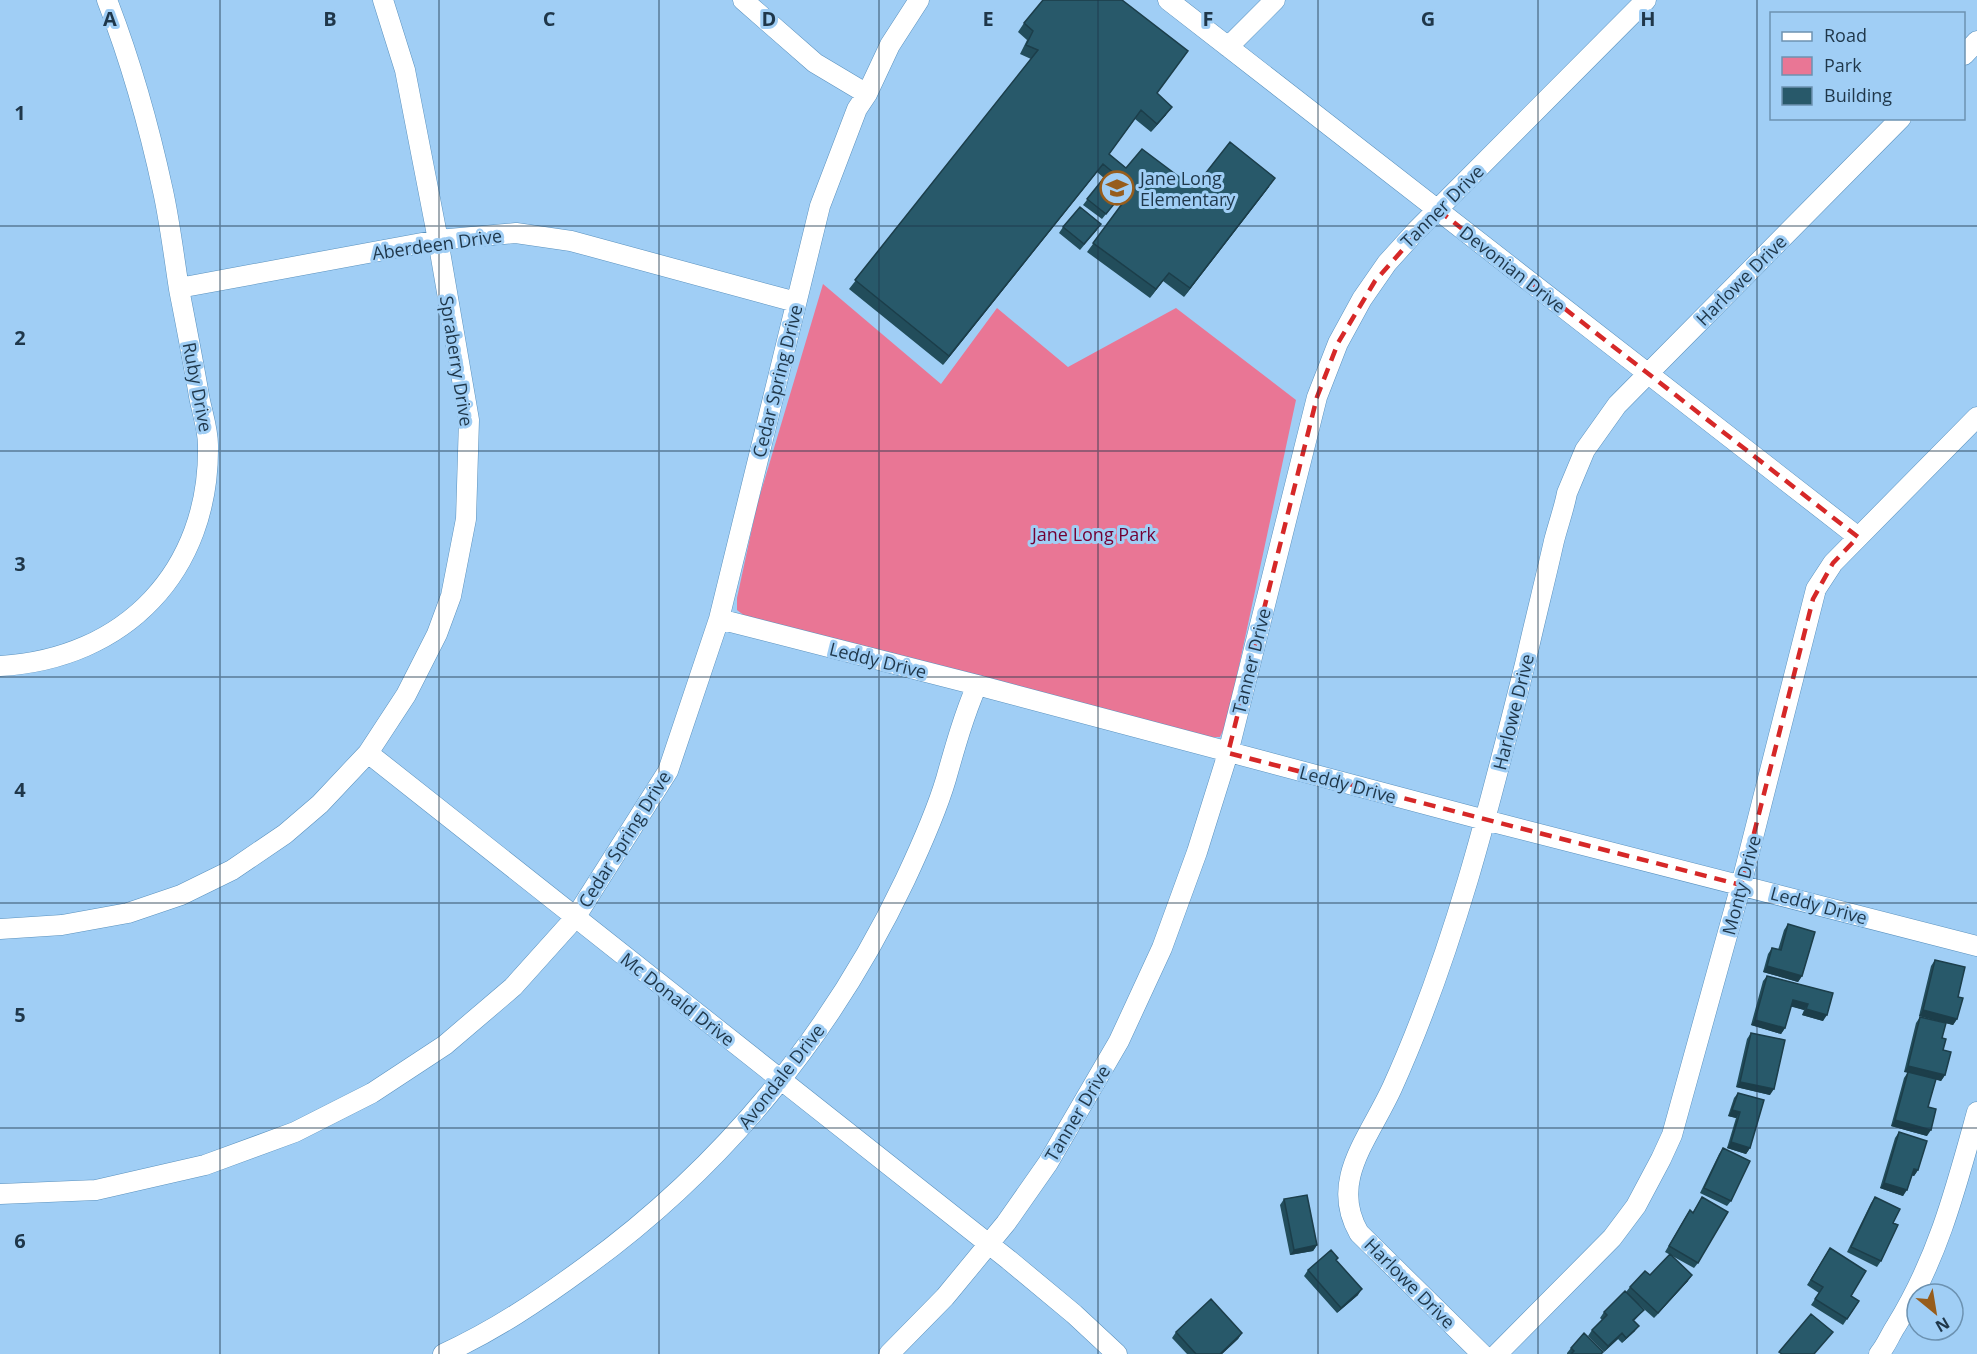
<svg xmlns="http://www.w3.org/2000/svg" width="1977" height="1354" font-family="'Open Sans',sans-serif">
  <style>
    .green { fill: #e97695 }
    .lines { fill: none; stroke-linecap: round; stroke-linejoin: round }
    .minor-casing { stroke: #5991be; stroke-width: 21 }
    .minor { stroke: #fff; stroke-width: 20 }
    .wall { fill: #224d5b }
    .shaded-wall { fill: #1c3e4a }
    .building { fill: #28596a; stroke: #1c3e4a; stroke-width: 1.5 }
    .marked { fill: none; stroke: #d62828; stroke-width: 4.5; stroke-dasharray: 12 8; stroke-linejoin: round }
    .grid { fill: none; stroke: #1f374a; stroke-width: 1.5; stroke-opacity: 0.55 }
    .labels { text-anchor: middle; dominant-baseline: central; stroke-width: 6; stroke-linejoin: round; paint-order: stroke }
    .poi-label { font-size: 18px; fill: #1f374a; stroke: #a0cef5; text-anchor: start }
    .street-label { font-size: 18px; fill: #1f374a; stroke: #a0cef5 }
    .park-label { font-size: 18px; fill: #720033; stroke: #a0cef5 }
    .grid-label { font-size: 20px; text-anchor: middle; font-weight: bold; fill: #1f374a; stroke: #a0cef5; stroke-width: 6; stroke-linejoin: round; paint-order: stroke }
  </style>
  <rect width="100%" height="100%" fill="#a0cef5"/>
  <path class="green" d="M 823,284 L 941,384 L 997,308 L 1068,367 L 1176,308 L 1296,400 L 1227,722 L 1220,737 L 1205,737 L 746,617 L 737,610 L 737,598 L 757,505 Z"/>
  <g class="lines">
    <defs>
      <path id="minor" d="M 743,0 L 815,63 L 867,94
        M 1168,0 L 1858,537
        M 1228,47 L 1275,0
        M 1964,55 L 1977,41
        M 179,288 L 438,240 L 516,233 L 571,241 L 796,302
        M 719,619 L 977,685 L 1485,820 L 1977,946
        M 0,666 C 125,659 210,571 208,445 C 208,429 202,412 199,396 C 193,360 186,325 179,289 C 174,257 170,223 163,191 C 149,126 131,62 107,0
        M 368,753 L 1009,1260 L 1074,1314 L 1117,1354
        M 0,929 L 62,925 L 128,913 L 181,895 L 232,870 L 285,834 L 320,804 L 368,753 L 406,695 L 437,634 L 451,596 L 466,519 L 469,420 L 438,240 L 405,70 L 383,0
        M 0,1194 L 96,1190 L 205,1165 L 295,1132 L 372,1093 L 445,1045 L 513,987 L 575,918 L 668,771 L 719,619 L 820,206 L 857,109 L 867,94 L 890,45 L 919,0
        M 443,1354 C 494,1331 540,1300 585,1267 C 723,1167 832,1034 905,880 C 920,848 936,813 946,779 C 955,747 964,715 977,685
        M 889,1354 L 945,1297 L 1006,1223 L 1048,1163 L 1119,1041 L 1162,948 L 1197,852 L 1228,753 L 1317,397 L 1338,343 L 1362,299 L 1387,263 L 1416,231 L 1646,0
        M 1482,1354 L 1359,1233 C 1329,1181 1368,1140 1392,1088 C 1454,951 1490,805 1526,660 C 1535,620 1545,581 1554,541 C 1558,525 1564,509 1567,493 L 1585,450 L 1617,405 L 1901,118
        M 1497,1354 L 1612,1238 L 1636,1206 L 1661,1159 L 1672,1135 L 1741,885 L 1816,589 L 1833,563 L 1977,417
        M 1879,1354 C 1886,1346 1890,1335 1896,1326 C 1938,1258 1956,1188 1977,1112"/>
    </defs>
    <use href="#minor" class="minor-casing"/>
    <use href="#minor" class="minor"/>
  </g>
  <path class="wall" d="M 1024,23 L 1157,93 L 1166,115 L 1151,132 L 1135,119 L 1109,154 L 1126,168 L 1194,188 L 1269,187 L 1184,297 L 1163,281 L 1150,298 L 1087,252 L 1127,198 L 1097,172 L 943,365 L 849,289 L 1031,59 L 1020,54 L 1027,40 L 1018,32 Z
    M 1103,179 L 1122,194 L 1102,219 L 1083,205 Z
    M 1063,227 L 1097,230 L 1080,250 L 1059,233 Z
    M 1788,924 L 1802,976 L 1798,982 L 1763,972 L 1768,954 L 1772,948 L 1778,950 L 1784,930 Z
    M 1935,960 L 1958,997 L 1957,1019 L 1953,1025 L 1919,1016 L 1931,966 Z
    M 1767,976 L 1833,993 L 1823,1021 L 1802,1015 L 1804,1010 L 1791,1006 L 1785,1028 L 1781,1034 L 1751,1025 L 1763,981 Z
    M 1920,1017 L 1942,1038 L 1945,1075 L 1941,1081 L 1936,1079 L 1928,1107 L 1927,1136 L 1891,1126 L 1904,1078 L 1908,1072 L 1904,1072 L 1916,1023 Z
    M 1751,1033 L 1770,1095 L 1736,1087 L 1747,1039 Z
    M 1738,1093 L 1750,1148 L 1746,1154 L 1727,1148 L 1736,1118 L 1728,1116 L 1734,1098 Z
    M 1899,1132 L 1918,1170 L 1914,1176 L 1912,1175 L 1903,1196 L 1880,1188 L 1895,1138 Z
    M 1723,1148 L 1731,1201 L 1727,1206 L 1700,1193 L 1719,1154 Z
    M 1702,1197 L 1698,1263 L 1694,1268 L 1665,1252 L 1686,1216 L 1690,1210 L 1693,1212 Z
    M 1875,1197 L 1893,1223 L 1881,1261 L 1877,1267 L 1847,1252 L 1871,1203 Z
    M 1284,1199 L 1317,1245 L 1313,1251 L 1290,1255 L 1280,1205 Z
    M 1830,1248 L 1851,1296 L 1859,1301 L 1843,1325 L 1811,1305 L 1819,1293 L 1807,1285 Z
    M 1337,1261 L 1358,1295 L 1337,1313 L 1304,1276 L 1308,1270 Z
    M 1650,1275 L 1688,1281 L 1654,1318 L 1636,1302 L 1644,1310 L 1634,1321 L 1635,1331 L 1622,1343 L 1618,1339 L 1604,1352 L 1588,1336 L 1592,1330 L 1602,1320 L 1600,1318 L 1604,1312 L 1626,1292 L 1630,1287 Z
    M 1176,1332 L 1242,1333 L 1238,1339 L 1222,1354 L 1187,1354 L 1172,1338 Z
    M 1571,1348 L 1602,1354 L 1567,1354 L 1567,1353 Z"/>
  <path class="shaded-wall" d="M 1172,107 L 1166,115 L 1151,132 L 1157,124 Z
    M 1103,164 L 1097,172 L 943,365 L 949,356 Z
    M 1275,178 L 1269,187 L 1184,297 L 1190,288 Z
    M 1169,273 L 1163,281 L 1150,298 L 1156,289 Z
    M 1767,966 L 1802,976 L 1798,982 L 1763,972 Z
    M 1793,1000 L 1808,1004 L 1804,1010 L 1789,1006 Z
    M 1806,1009 L 1827,1015 L 1823,1021 L 1802,1015 Z
    M 1923,1010 L 1957,1019 L 1953,1025 L 1919,1016 Z
    M 1755,1020 L 1785,1028 L 1781,1034 L 1751,1025 Z
    M 1908,1066 L 1945,1075 L 1941,1081 L 1904,1072 Z
    M 1740,1082 L 1774,1089 L 1770,1095 L 1736,1087 Z
    M 1732,1110 L 1740,1112 L 1736,1118 L 1728,1116 Z
    M 1895,1120 L 1931,1130 L 1927,1136 L 1891,1126 Z
    M 1731,1142 L 1750,1148 L 1746,1154 L 1727,1148 Z
    M 1914,1169 L 1918,1170 L 1914,1176 L 1910,1175 Z
    M 1884,1183 L 1907,1190 L 1903,1196 L 1880,1188 Z
    M 1317,1245 L 1313,1251 L 1290,1255 L 1294,1250 Z
    M 1692,1275 L 1688,1281 L 1654,1318 L 1658,1313 Z
    M 1362,1289 L 1358,1295 L 1337,1313 L 1341,1308 Z
    M 1639,1326 L 1635,1331 L 1622,1343 L 1626,1338 Z
    M 1242,1333 L 1238,1339 L 1222,1354 L 1220,1354 Z
    M 1622,1333 L 1618,1339 L 1604,1352 L 1608,1346 Z"/>
  <path class="building" d="M 1043,0 L 1122,0 L 1188,51 L 1157,93 L 1172,107 L 1157,124 L 1141,110 L 1109,154 L 1126,168 L 1142,149 L 1194,188 L 1230,142 L 1275,178 L 1190,288 L 1169,273 L 1156,289 L 1093,243 L 1133,189 L 1103,164 L 949,356 L 855,280 L 1038,50 L 1026,45 L 1033,31 L 1024,23 Z
    M 1103,179 L 1122,194 L 1106,214 L 1087,199 Z
    M 1080,207 L 1101,224 L 1084,244 L 1063,227 Z
    M 1788,924 L 1815,932 L 1802,976 L 1767,966 L 1772,948 L 1781,950 Z
    M 1935,960 L 1965,967 L 1958,997 L 1963,998 L 1957,1019 L 1923,1010 Z
    M 1767,976 L 1833,993 L 1827,1015 L 1806,1009 L 1808,1004 L 1793,1000 L 1785,1028 L 1755,1020 Z
    M 1920,1017 L 1946,1023 L 1942,1038 L 1946,1039 L 1943,1050 L 1951,1052 L 1945,1075 L 1908,1066 Z
    M 1751,1033 L 1785,1040 L 1774,1089 L 1740,1082 Z
    M 1908,1072 L 1936,1079 L 1928,1107 L 1936,1109 L 1931,1130 L 1895,1120 Z
    M 1738,1093 L 1764,1100 L 1750,1148 L 1731,1142 L 1740,1112 L 1732,1110 Z
    M 1899,1132 L 1927,1141 L 1918,1170 L 1914,1169 L 1907,1190 L 1884,1183 Z
    M 1723,1148 L 1750,1161 L 1731,1201 L 1704,1188 Z
    M 1307,1195 L 1317,1245 L 1294,1250 L 1284,1199 Z
    M 1702,1197 L 1728,1212 L 1698,1263 L 1669,1246 L 1690,1210 L 1693,1213 Z
    M 1875,1197 L 1900,1209 L 1893,1223 L 1898,1225 L 1881,1261 L 1851,1247 Z
    M 1830,1248 L 1866,1271 L 1851,1296 L 1859,1301 L 1847,1319 L 1815,1299 L 1823,1287 L 1811,1280 Z
    M 1331,1250 L 1338,1258 L 1336,1260 L 1362,1289 L 1341,1308 L 1308,1270 Z
    M 1670,1254 L 1692,1275 L 1658,1313 L 1630,1287 L 1645,1271 L 1650,1275 Z
    M 1625,1291 L 1644,1310 L 1633,1320 L 1639,1326 L 1626,1338 L 1622,1333 L 1608,1346 L 1592,1330 L 1607,1315 L 1604,1312 Z
    M 1211,1299 L 1242,1333 L 1220,1354 L 1196,1354 L 1176,1332 Z
    M 1811,1314 L 1833,1332 L 1814,1354 L 1782,1354 L 1779,1352 Z
    M 1584,1333 L 1603,1352 L 1601,1354 L 1571,1354 L 1574,1351 L 1571,1348 Z"/>
  <path class="marked" d="M 1438,210 L 1858,537 L 1833,563 L 1813,599 L 1741,885 L 1228,753 L 1317,397 L 1338,343 L 1375,281 Z"/>
  <path class="grid" d="M 220,0 L 220,1354M 439,0 L 439,1354M 659,0 L 659,1354M 879,0 L 879,1354M 1098,0 L 1098,1354M 1318,0 L 1318,1354M 1538,0 L 1538,1354M 1757,0 L 1757,1354M 0,226 L 1977,226M 0,451 L 1977,451M 0,677 L 1977,677M 0,903 L 1977,903M 0,1128 L 1977,1128"/>
  <defs>
    <symbol id="school-ring" viewBox="-11 -11 22 22"><circle r="9.5" fill="#a0cef5" stroke="#975d1c" stroke-width="1.5"/><path d="M0-5L7-2L0 1L-7-2ZM-4 1L0 2.5L4 1V4Q0 6-4 4Z" fill="#975d1c"/></symbol>
  </defs>
  <g fill-rule="evenodd">
    <use href="#school-ring" x="1098" y="169" width="38" height="38"/>
  </g>
  <g class="labels">
    <g class="poi-label">
      <text x="1140" y="178">Jane Long<tspan x="1140" dy="21">Elementary</tspan></text>
    </g>
    <g class="street-label">
      <text transform="translate(1442 206) rotate(-45)">Tanner Drive</text>
      <text transform="translate(437 244) rotate(-8)">Aberdeen Drive</text>
      <text transform="translate(1513 269) rotate(38)">Devonian Drive</text>
      <text transform="translate(1741 280) rotate(-45)">Harlowe Drive</text>
      <text transform="translate(457 361) rotate(81)">Spraberry Drive</text>
      <text transform="translate(777 381) rotate(-76)">Cedar Spring Drive</text>
      <text transform="translate(198 387) rotate(79)">Ruby Drive</text>
      <text transform="translate(878 660) rotate(14)">Leddy Drive</text>
      <text transform="translate(1251 661) rotate(-76)">Tanner Drive</text>
      <text transform="translate(1513 712) rotate(-76)">Harlowe Drive</text>
      <text transform="translate(1348 784) rotate(15)">Leddy Drive</text>
      <text transform="translate(624 839) rotate(-58)">Cedar Spring Drive</text>
      <text transform="translate(1741 885) rotate(-75)">Monty Drive</text>
      <text transform="translate(1819 905) rotate(15)">Leddy Drive</text>
      <text transform="translate(678 999) rotate(38)">Mc Donald Drive</text>
      <text transform="translate(781 1076) rotate(-52)">Avondale Drive</text>
      <text transform="translate(1077 1113) rotate(-59)">Tanner Drive</text>
      <text transform="translate(1410 1283) rotate(45)">Harlowe Drive</text>
    </g>
    <g class="park-label">
      <text x="1094" y="534">Jane Long Park</text>
    </g>
  </g>
  <g class="grid-label">
    <text x="110" y="26">A</text>
    <text x="330" y="26">B</text>
    <text x="549" y="26">C</text>
    <text x="769" y="26">D</text>
    <text x="988" y="26">E</text>
    <text x="1208" y="26">F</text>
    <text x="1428" y="26">G</text>
    <text x="1648" y="26">H</text>
    <text x="20" y="120">1</text>
    <text x="20" y="345">2</text>
    <text x="20" y="571">3</text>
    <text x="20" y="797">4</text>
    <text x="20" y="1022">5</text>
    <text x="20" y="1248">6</text>
  </g>
  <rect x="1770" y="12" width="195" height="108" fill="#a0cef5" stroke="#6c92b1" stroke-width="1.5"/>
  <rect x="1782" y="32" width="30" height="9" fill="#ffffff" stroke="#6c92b1" stroke-width="1.5"/>
  <text x="1824" y="42" font-size="18" fill="#1f374a">Road</text>
  <rect x="1782" y="57" width="30" height="18" fill="#e97695" stroke="#6c92b1" stroke-width="1.5"/>
  <text x="1824" y="72" font-size="18" fill="#1f374a">Park</text>
  <rect x="1782" y="87" width="30" height="18" fill="#28596a" stroke="#6c92b1" stroke-width="1.5"/>
  <text x="1824" y="102" font-size="18" fill="#1f374a">Building</text>
  <g transform="translate(1935 1312) rotate(150)"><circle r="28" fill="#a0cef5" stroke="#6c92b1" stroke-width="1.5"/>
  <path d="M0-4.5L10 22L0 15L-10 22Z" fill="#975d1c"/>
  <text y="-9" font-size="16" font-weight="bold" text-anchor="middle" fill="#1f374a">N</text>
  </g>
</svg>
